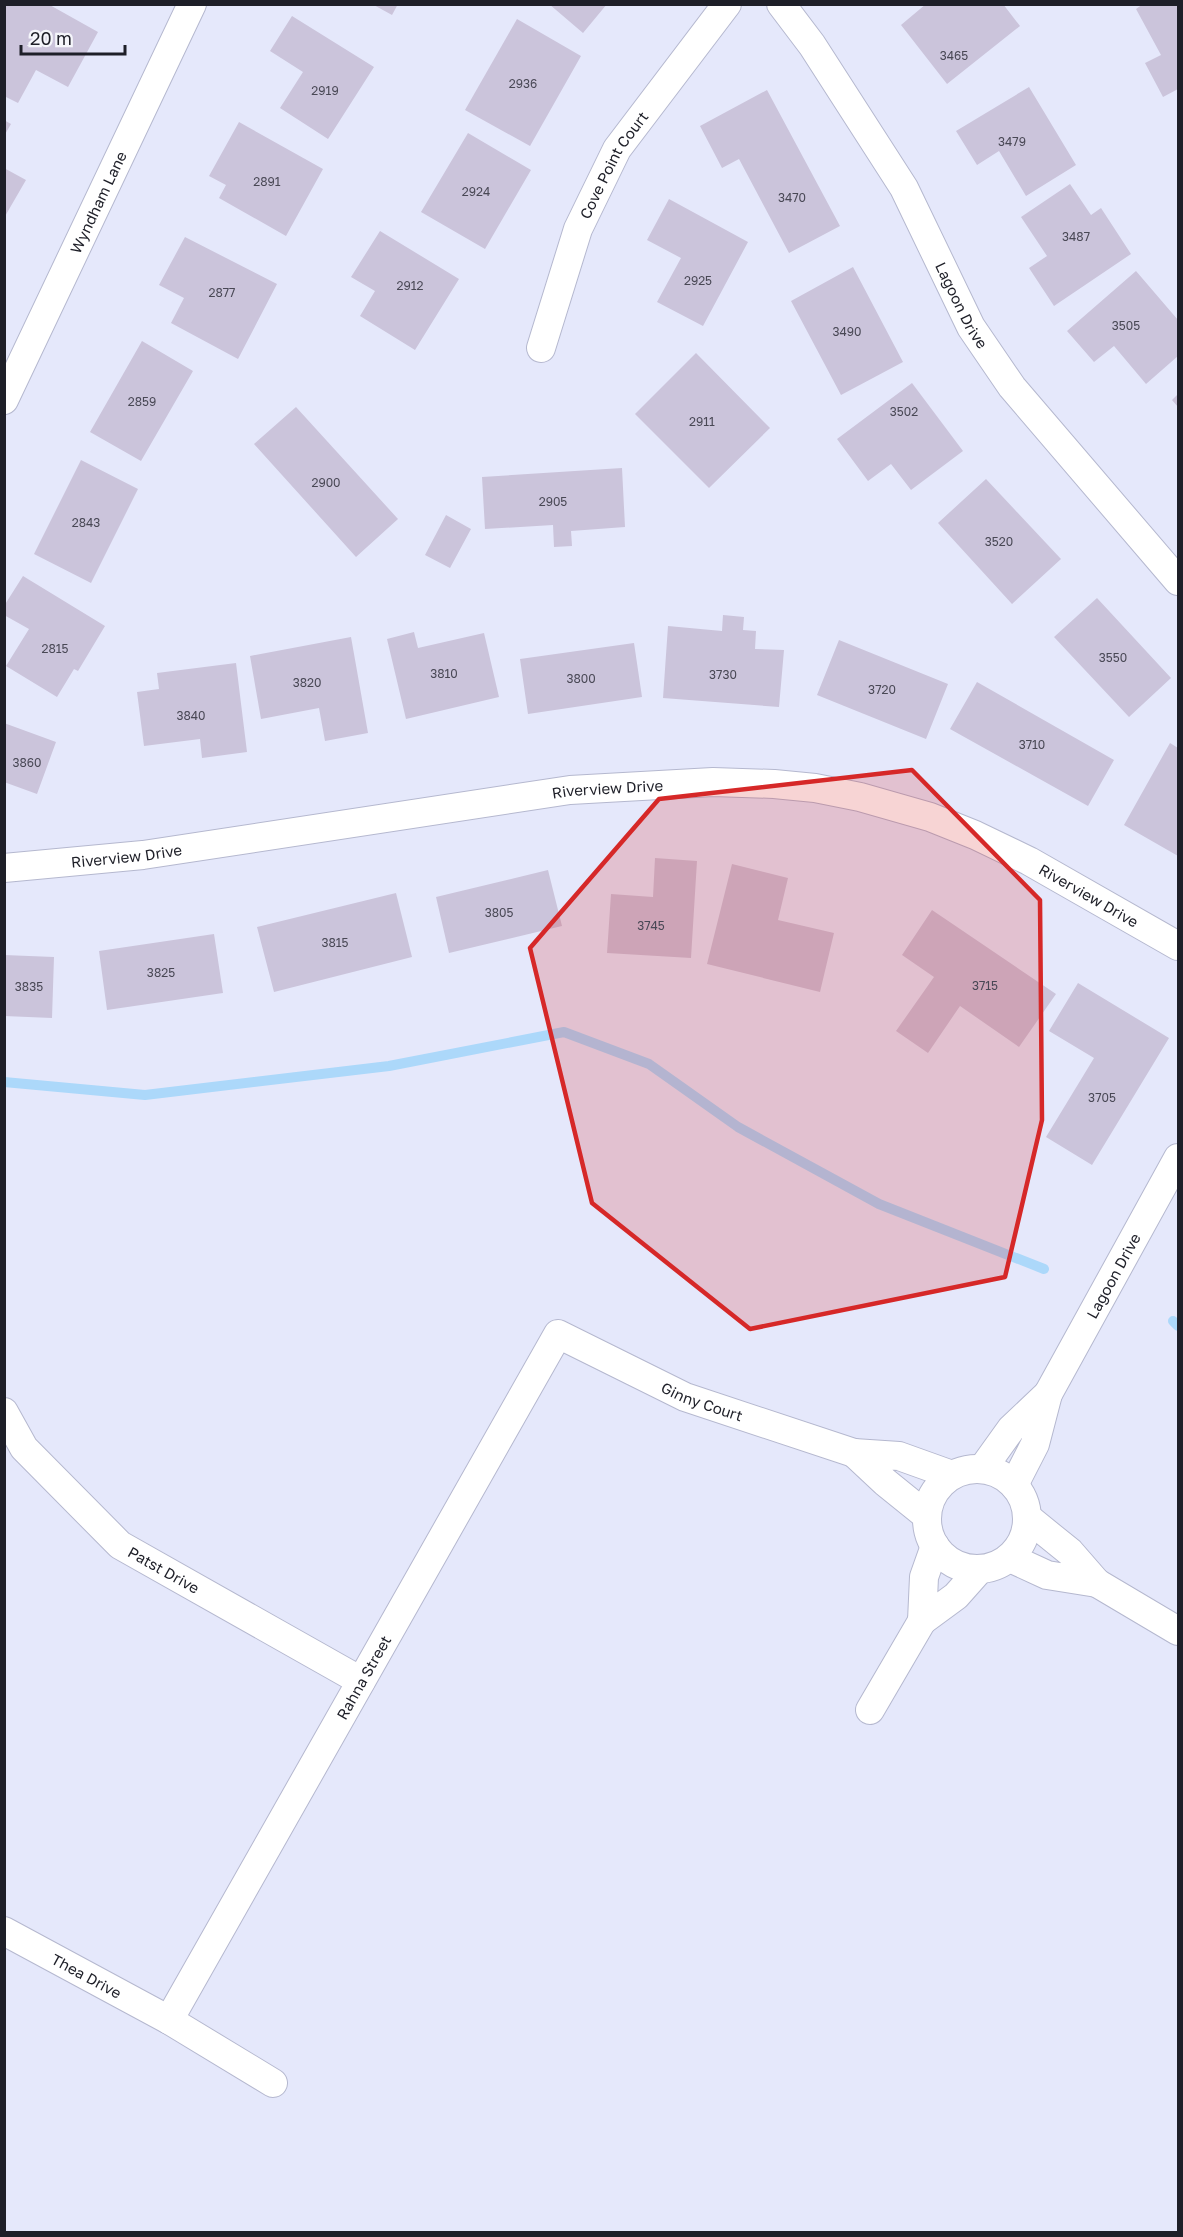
<svg xmlns="http://www.w3.org/2000/svg" width="1183" height="2237" font-family="'Golos Text',sans-serif">
  <style>
    .lines { fill: none; stroke-linecap: round; stroke-linejoin: round }
    .stream { stroke: #acd8fa; stroke-width: 10 }
    .building { fill: #cbc4db }
    .minor-casing { stroke: #b5b8cf; stroke-width: 30 }
    .minor { stroke: #fff; stroke-width: 28 }
    .marked { fill: #d62828; fill-opacity: 0.2; stroke: #d62828; stroke-width: 4.5; stroke-linejoin: round }
    .labels { text-anchor: middle; dominant-baseline: central; stroke-width: 5; stroke-linejoin: round; paint-order: stroke }
    .number-label { font-size: 12px; fill: #494855 }
    .street-label { font-size: 15px; fill: #1e1f28; stroke: #f5f6fb }
  </style>
  <rect width="100%" height="100%" fill="#e5e8fb"/>
  <g class="lines">
    <path class="stream" d="M 4,1082 L 145,1095 L 389,1066 L 564,1032 L 649,1064 L 738,1127 L 879,1204 L 1044,1269
      M 1173,1321 L 1178,1326"/>
  </g>
  <path class="building" d="M 4,4 L 48,4 L 98,32 L 68,87 L 36,70 L 18,103 L 4,96 Z
    M 372,4 L 398,4 L 392,15 Z
    M 549,4 L 607,4 L 583,33 Z
    M 926,4 L 1003,4 L 1020,26 L 947,84 L 901,25 Z
    M 1143,4 L 1178,4 L 1178,89 L 1163,97 L 1145,63 L 1161,55 L 1136,9 Z
    M 292,16 L 374,67 L 328,139 L 280,108 L 303,72 L 270,51 Z
    M 517,19 L 581,56 L 530,146 L 465,110 Z
    M 1029,87 L 1076,165 L 1026,196 L 999,151 L 977,165 L 956,131 Z
    M 767,90 L 840,226 L 789,253 L 739,159 L 722,168 L 700,126 Z
    M 4,120 L 11,124 L 4,136 Z
    M 239,122 L 323,169 L 286,236 L 219,198 L 226,185 L 209,176 Z
    M 468,133 L 531,170 L 485,249 L 421,212 Z
    M 4,168 L 26,180 L 4,218 Z
    M 1070,184 L 1091,215 L 1101,208 L 1131,254 L 1054,306 L 1029,268 L 1047,256 L 1021,217 Z
    M 669,199 L 748,242 L 703,326 L 657,302 L 681,258 L 647,240 Z
    M 380,231 L 459,279 L 415,350 L 360,316 L 375,291 L 351,277 Z
    M 185,237 L 277,284 L 238,359 L 171,323 L 184,298 L 159,285 Z
    M 853,267 L 903,362 L 841,395 L 791,301 Z
    M 1136,271 L 1178,320 L 1178,356 L 1146,384 L 1114,346 L 1094,362 L 1067,331 Z
    M 142,341 L 193,371 L 141,461 L 90,432 Z
    M 696,353 L 770,428 L 709,488 L 635,414 Z
    M 912,383 L 963,451 L 911,490 L 891,464 L 868,481 L 837,439 Z
    M 1178,394 L 1178,407 L 1172,400 Z
    M 296,407 L 398,519 L 356,557 L 254,444 Z
    M 81,460 L 138,489 L 91,583 L 34,554 Z
    M 622,468 L 625,527 L 571,531 L 572,546 L 554,547 L 553,525 L 485,529 L 482,477 Z
    M 986,479 L 1061,559 L 1012,604 L 938,523 Z
    M 446,515 L 471,529 L 450,568 L 425,555 Z
    M 23,576 L 105,626 L 78,671 L 74,669 L 57,697 L 6,666 L 29,629 L 4,615 L 4,606 Z
    M 1097,598 L 1171,678 L 1129,717 L 1054,637 Z
    M 723,615 L 744,617 L 743,630 L 756,631 L 755,649 L 784,650 L 779,707 L 663,698 L 668,626 L 722,631 Z
    M 414,632 L 418,648 L 484,633 L 499,697 L 406,719 L 387,639 Z
    M 351,637 L 368,733 L 325,741 L 319,708 L 261,719 L 250,656 Z
    M 839,640 L 948,684 L 926,739 L 817,695 Z
    M 634,643 L 642,697 L 528,714 L 520,659 Z
    M 236,663 L 247,752 L 202,758 L 200,739 L 144,746 L 137,692 L 159,689 L 157,673 Z
    M 977,682 L 1114,760 L 1088,806 L 950,729 Z
    M 4,723 L 56,742 L 37,794 L 4,782 Z
    M 1170,743 L 1178,748 L 1178,856 L 1124,825 Z
    M 655,858 L 697,861 L 691,958 L 607,953 L 611,894 L 653,897 Z
    M 732,864 L 788,878 L 778,920 L 834,933 L 820,992 L 707,964 Z
    M 548,870 L 562,926 L 449,953 L 436,897 Z
    M 396,893 L 412,957 L 274,992 L 257,927 Z
    M 932,910 L 1056,994 L 1019,1047 L 960,1006 L 928,1053 L 896,1031 L 934,977 L 902,955 Z
    M 214,934 L 223,993 L 107,1010 L 99,951 Z
    M 4,955 L 54,957 L 52,1018 L 4,1016 Z
    M 1078,983 L 1169,1038 L 1092,1165 L 1046,1137 L 1094,1058 L 1049,1031 Z"/>
  <g class="lines">
    <defs>
      <g id="minor">
        <path id="s1" d="M 781,4 L 812,45 L 904,188 L 971,327 L 1012,387 L 1178,581"/>
        <path id="s2" d="M 541,348 L 578,229 L 617,149 L 727,4"/>
        <path id="s3" d="M 4,400 L 192,4"/>
        <path id="s4" d="M 4,868 L 143,855 L 570,790 L 713,782 L 774,784 L 815,788 L 860,797 L 930,817 L 975,835 L 1029,861 L 1178,946"/>
        <path id="s5" d="M 1048,1394 L 1178,1158"/>
        <path id="s6" d="M 4,1412 L 24,1448 L 120,1545 L 361,1681"/>
        <path d="M 983,1468 L 1011,1429 L 1048,1394 L 1035,1444 L 1014,1485"/>
        <circle cx="977" cy="1519" r="50"/>
        <path d="M 927,1516 L 885,1482 L 854,1453 L 899,1456 L 952,1475"/>
        <path d="M 935,1546 L 924,1577 L 922,1621 L 956,1596 L 980,1569"/>
        <path d="M 1010,1558 L 1047,1575 L 1097,1583 L 1070,1552 L 1028,1518"/>
        <path d="M 1097,1583 L 1178,1631"/>
        <path d="M 870,1710 L 922,1621"/>
        <path id="s7" d="M 4,1931 L 169,2020 L 273,2083"/>
        <path id="s8" d="M 169,2020 L 558,1334 L 685,1397 L 854,1453"/>
      </g>
    </defs>
    <use href="#minor" class="minor-casing"/>
    <use href="#minor" class="minor"/>
  </g>
  <path class="marked" d="M 912,770 L 1040,900 L 1042,1120 L 1005,1277 L 750,1329 L 592,1203 L 530,948 L 659,799 Z"/>
  <g class="labels">
    <g class="number-label">
      <text x="954" y="55">3465</text>
      <text x="523" y="83">2936</text>
      <text x="325" y="90">2919</text>
      <text x="1012" y="141">3479</text>
      <text x="267" y="181">2891</text>
      <text x="476" y="191">2924</text>
      <text x="792" y="197">3470</text>
      <text x="1076" y="236">3487</text>
      <text x="698" y="280">2925</text>
      <text x="410" y="285">2912</text>
      <text x="222" y="292">2877</text>
      <text x="1126" y="325">3505</text>
      <text x="847" y="331">3490</text>
      <text x="142" y="401">2859</text>
      <text x="904" y="411">3502</text>
      <text x="702" y="421">2911</text>
      <text x="326" y="482">2900</text>
      <text x="553" y="501">2905</text>
      <text x="86" y="522">2843</text>
      <text x="999" y="541">3520</text>
      <text x="55" y="648">2815</text>
      <text x="1113" y="657">3550</text>
      <text x="444" y="673">3810</text>
      <text x="723" y="674">3730</text>
      <text x="581" y="678">3800</text>
      <text x="307" y="682">3820</text>
      <text x="882" y="689">3720</text>
      <text x="191" y="715">3840</text>
      <text x="1032" y="744">3710</text>
      <text x="27" y="762">3860</text>
      <text x="499" y="912">3805</text>
      <text x="651" y="925">3745</text>
      <text x="335" y="942">3815</text>
      <text x="161" y="972">3825</text>
      <text x="985" y="985">3715</text>
      <text x="29" y="986">3835</text>
      <text x="1102" y="1097">3705</text>
    </g>
    <g class="street-label">
      <text stroke="none"><textPath href="#s2" startOffset="198">Cove Point Court</textPath></text>
      <text stroke="none"><textPath href="#s3" startOffset="219">Wyndham Lane</textPath></text>
      <text stroke="none"><textPath href="#s1" startOffset="352">Lagoon Drive</textPath></text>
      <text stroke="none"><textPath href="#s4" startOffset="609">Riverview Drive</textPath></text>
      <text stroke="none"><textPath href="#s4" startOffset="123">Riverview Drive</textPath></text>
      <text stroke="none"><textPath href="#s4" startOffset="1113">Riverview Drive</textPath></text>
      <text stroke="none"><textPath href="#s5" startOffset="135">Lagoon Drive</textPath></text>
      <text stroke="none"><textPath href="#s8" startOffset="948">Ginny Court</textPath></text>
      <text stroke="none"><textPath href="#s6" startOffset="228">Patst Drive</textPath></text>
      <text stroke="none"><textPath href="#s8" startOffset="394">Rahna Street</textPath></text>
      <text stroke="none"><textPath href="#s7" startOffset="94">Thea Drive</textPath></text>
    </g>
  </g>
  <rect width="1183" height="2237" fill="none" stroke="#1e1f28" stroke-width="12"/>
  <path d="M21 45v9h104v-9" fill="none" stroke="#1e1f28" stroke-width="3"/>
  <text x="30" y="45" font-size="18" fill="#1e1f28" stroke="#f5f6fb" stroke-width="4.5" paint-order="stroke">20 m</text>
</svg>
